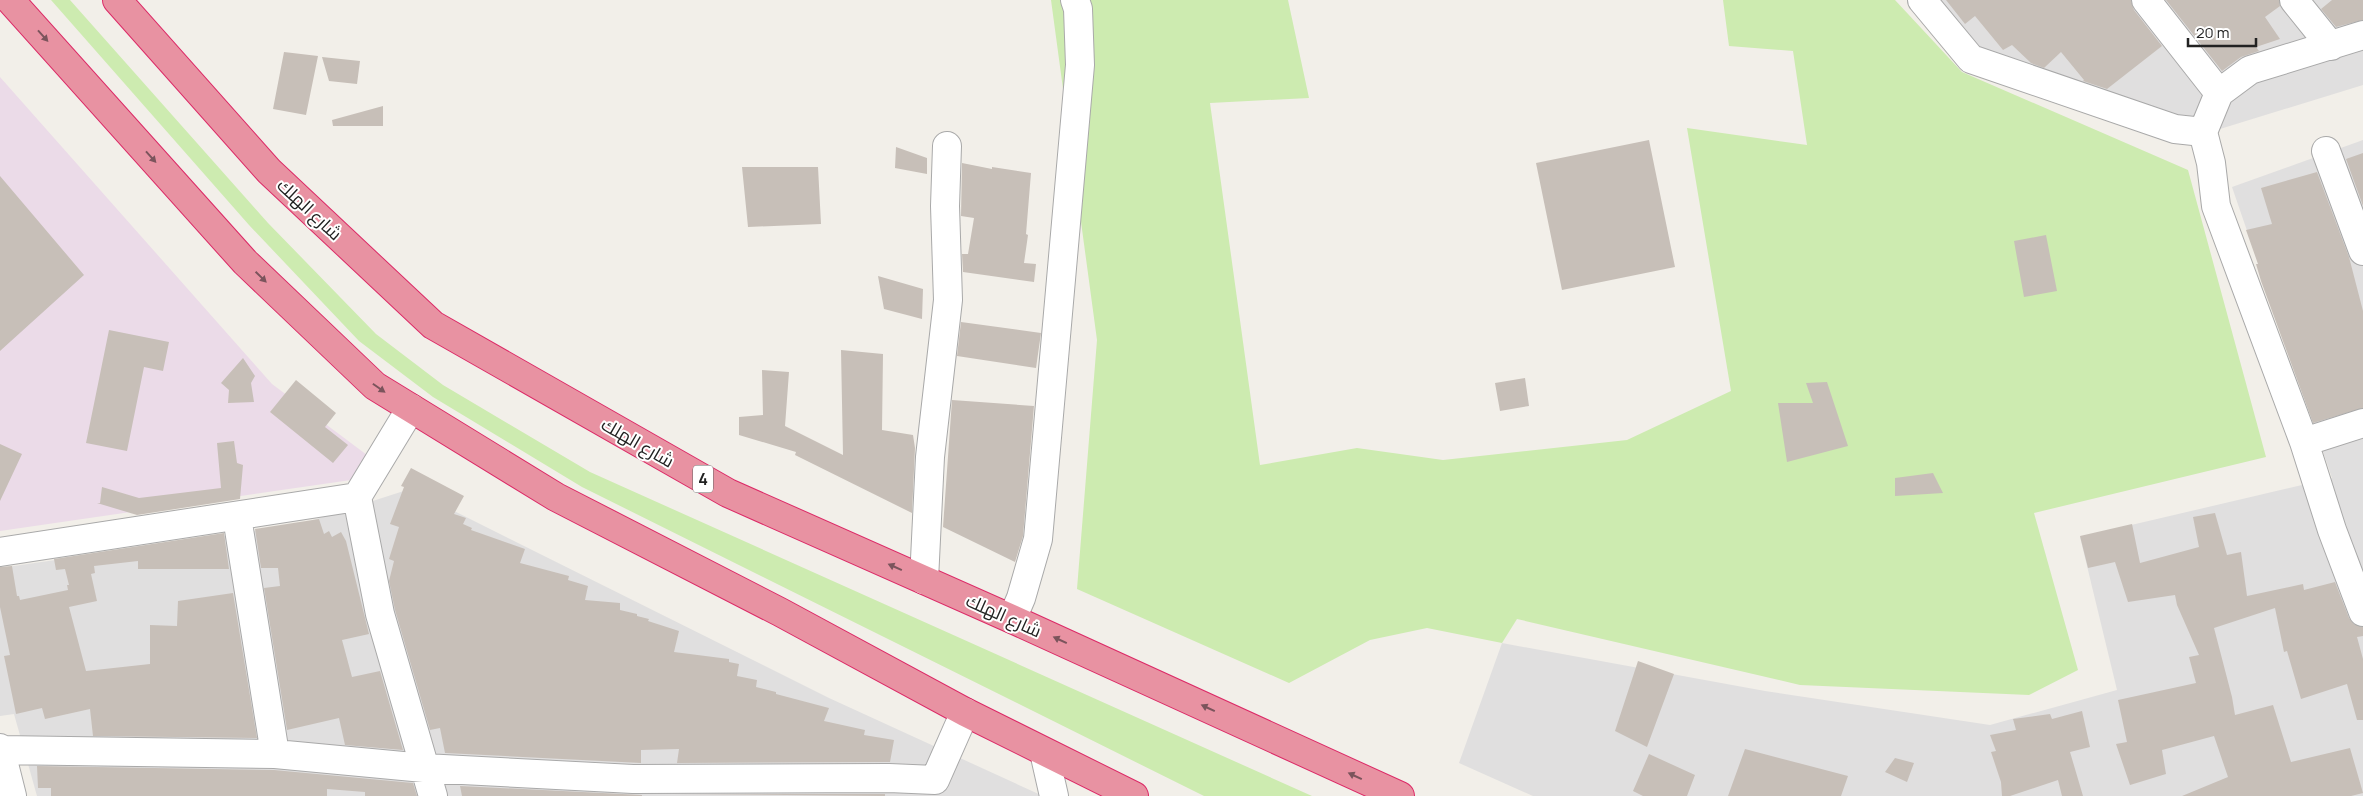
<svg xmlns="http://www.w3.org/2000/svg" width="2363" height="796" font-family="Manrope,Cairo,sans-serif">
  <style>
    .residential { fill: #e0dfdf }
    .industrial { fill: #ebdbe8 }
    .grass { fill: #cdebb0 }
    .building { fill: #c7bfb8 }
    .lines { fill: none; stroke-linecap: round; stroke-linejoin: round }
    .minor-casing { stroke: #a9a9a9; stroke-width: 30 }
    .highway-casing { stroke: #dc2a67; stroke-width: 30 }
    .minor { stroke: #fff; stroke-width: 28 }
    .highway { stroke: #e892a2; stroke-width: 28 }
    .oneway { fill: #7b545c }
    .labels { text-anchor: middle; dominant-baseline: central; stroke-width: 4; stroke-linejoin: round; paint-order: stroke }
    .shield { fill: #fff; stroke: #646464; stroke-width: 1 }
    .shield-label { font-size: 16px; font-weight: bold; fill: #222 }
    .street-label { font-size: 18px; fill: #222; stroke: #fff }
  </style>
  <rect width="100%" height="100%" fill="#f2efe9"/>
  <path class="residential" d="M 1937,0 L 2363,0 L 2363,85 L 2220,129 L 2169,123 L 1982,50 Z
    M 2363,140 L 2363,796 L 1533,796 L 1459,763 L 1502,643 L 1765,691 L 1990,725 L 2117,690 L 2080,537 L 2332,478 L 2232,187 Z
    M 410,489 L 829,698 L 1043,796 L 37,796 L 14,714 L 0,716 L 0,568 L 298,525 Z"/>
  <path class="industrial" d="M 0,77 L 272,384 L 367,455 L 351,480 L 0,531 Z"/>
  <path class="grass" d="M 51,0 L 70,0 L 268,223 L 376,334 L 443,385 L 590,472 L 1312,796 L 1204,796 L 582,487 L 433,397 L 359,341 L 249,225 Z
    M 1051,0 L 1288,0 L 1309,98 L 1210,103 L 1260,465 L 1357,448 L 1443,460 L 1627,440 L 1731,391 L 1687,128 L 1807,145 L 1793,51 L 1729,46 L 1723,0 L 1895,0 L 1962,72 L 2188,170 L 2266,457 L 2034,513 L 2078,670 L 2029,695 L 1800,685 L 1517,619 L 1502,643 L 1427,628 L 1370,640 L 1289,683 L 1077,589 L 1097,340 Z"/>
  <path class="building" d="M 1946,0 L 2131,0 L 2134,10 L 2162,46 L 2107,89 L 2083,81 L 2084,80 L 2061,52 L 2044,68 L 2031,63 L 2012,45 L 2003,50 L 1975,16 L 1965,24 Z
    M 2166,0 L 2279,0 L 2280,6 L 2265,17 L 2280,39 L 2256,47 L 2259,51 L 2241,57 L 2222,71 Z
    M 2332,0 L 2363,0 L 2363,20 L 2336,27 L 2321,9 Z
    M 284,52 L 318,56 L 306,115 L 273,109 Z
    M 322,57 L 360,61 L 357,84 L 329,81 Z
    M 383,106 L 383,126 L 333,126 L 332,120 Z
    M 1649,140 L 1675,267 L 1562,290 L 1536,163 Z
    M 896,147 L 927,158 L 927,174 L 895,168 Z
    M 2363,153 L 2363,206 L 2346,159 Z
    M 962,163 L 992,169 L 992,167 L 1031,173 L 1026,234 L 1028,235 L 1024,263 L 1036,264 L 1034,282 L 963,272 L 962,254 L 968,254 L 974,218 L 961,216 Z
    M 742,167 L 818,167 L 821,224 L 748,227 Z
    M 2317,172 L 2349,257 L 2363,311 L 2363,408 L 2313,423 L 2261,281 L 2256,264 L 2258,264 L 2246,230 L 2272,224 L 2261,188 Z
    M 0,176 L 84,275 L 0,351 Z
    M 2046,235 L 2057,291 L 2024,297 L 2014,241 Z
    M 878,276 L 923,289 L 922,319 L 884,309 Z
    M 961,322 L 1041,333 L 1036,368 L 957,356 Z
    M 109,330 L 169,342 L 163,371 L 144,367 L 127,451 L 86,443 Z
    M 841,350 L 883,354 L 882,430 L 913,435 L 915,448 L 912,513 L 795,455 L 796,452 L 739,435 L 739,417 L 763,415 L 762,370 L 789,372 L 785,426 L 843,455 Z
    M 243,358 L 255,376 L 251,383 L 254,402 L 228,403 L 229,390 L 221,383 Z
    M 1525,378 L 1529,406 L 1500,411 L 1495,383 Z
    M 296,380 L 336,413 L 325,427 L 348,445 L 333,463 L 270,412 Z
    M 1827,382 L 1848,446 L 1787,462 L 1778,403 L 1813,403 L 1806,383 Z
    M 952,400 L 1034,406 L 1023,536 L 1015,562 L 943,527 Z
    M 234,441 L 237,463 L 243,465 L 240,499 L 137,515 L 97,503 L 100,503 L 102,487 L 139,498 L 221,488 L 217,443 Z
    M 0,444 L 22,454 L 0,501 Z
    M 411,468 L 464,496 L 454,514 L 466,518 L 463,524 L 472,528 L 471,530 L 525,549 L 520,563 L 569,576 L 568,580 L 588,586 L 585,600 L 620,603 L 620,610 L 637,614 L 637,616 L 649,619 L 648,621 L 679,631 L 674,652 L 729,659 L 729,662 L 739,664 L 737,676 L 757,680 L 756,687 L 776,692 L 776,694 L 829,708 L 824,721 L 865,730 L 864,735 L 894,740 L 890,762 L 677,763 L 679,749 L 641,750 L 641,763 L 445,753 L 440,728 L 430,730 L 395,610 L 389,581 L 394,561 L 389,559 L 399,527 L 390,524 L 404,487 L 401,486 Z
    M 1933,473 L 1943,493 L 1895,496 L 1895,478 Z
    M 2215,513 L 2227,555 L 2241,552 L 2247,596 L 2303,584 L 2304,590 L 2335,582 L 2349,618 L 2354,624 L 2363,627 L 2363,636 L 2357,637 L 2363,659 L 2363,720 L 2357,720 L 2347,684 L 2301,699 L 2287,651 L 2284,652 L 2275,608 L 2214,628 L 2232,697 L 2235,715 L 2273,705 L 2291,762 L 2350,748 L 2363,793 L 2351,796 L 2182,796 L 2228,777 L 2214,736 L 2162,750 L 2166,774 L 2130,785 L 2116,744 L 2127,742 L 2118,700 L 2196,683 L 2189,657 L 2199,655 L 2177,605 L 2175,595 L 2128,602 L 2115,562 L 2088,568 L 2080,536 L 2132,524 L 2140,563 L 2199,547 L 2193,517 Z
    M 319,519 L 324,534 L 329,531 L 332,537 L 341,532 L 346,541 L 369,634 L 342,640 L 352,677 L 380,671 L 403,750 L 345,745 L 339,718 L 287,730 L 264,588 L 280,586 L 278,568 L 261,568 L 255,529 Z
    M 224,533 L 229,569 L 138,569 L 138,561 L 94,566 L 95,573 L 91,574 L 97,601 L 69,607 L 86,671 L 150,664 L 150,625 L 177,626 L 178,601 L 233,593 L 257,738 L 93,736 L 90,709 L 45,719 L 42,708 L 16,714 L 4,656 L 10,655 L 0,607 L 0,567 L 12,566 L 17,596 L 19,596 L 20,600 L 68,590 L 67,585 L 69,585 L 65,569 L 56,570 L 54,559 Z
    M 1638,661 L 1674,674 L 1647,747 L 1615,731 Z
    M 2082,711 L 2090,747 L 2070,752 L 2083,796 L 2062,796 L 2058,780 L 2010,796 L 2002,796 L 2001,782 L 1991,752 L 1996,751 L 1990,735 L 2016,730 L 2013,719 L 2050,714 L 2052,719 Z
    M 1745,749 L 1848,776 L 1841,796 L 1728,796 Z
    M 1649,754 L 1695,775 L 1687,796 L 1643,796 L 1633,791 Z
    M 1895,758 L 1914,763 L 1907,782 L 1885,772 Z
    M 37,766 L 274,770 L 413,783 L 417,796 L 365,796 L 365,792 L 327,789 L 327,796 L 51,796 L 51,788 L 38,788 Z
    M 460,786 L 642,795 L 642,796 L 462,796 Z
    M 672,794 L 885,794 L 885,796 Z"/>
  <g class="lines">
    <defs>
      <path id="minor" d="M 1922,0 L 1971,59 L 2175,129 L 2203,132 L 2211,163 L 2216,206 L 2304,442 L 2332,530 L 2363,612
        M 2146,0 L 2219,93
        M 2294,0 L 2331,46
        M 2203,132 L 2219,93 L 2250,70 L 2363,35
        M 2326,151 L 2363,251
        M 2304,442 L 2363,423
        M 357,497 L 380,614 L 433,796
        M 237,517 L 275,754
        M 0,552 L 357,497 L 411,408
        M 924,580 L 930,457 L 948,300 L 945,206 L 947,146
        M 1012,619 L 1021,598 L 1038,539 L 1080,65 L 1078,9 L 1075,0
        M 0,748 L 12,796
        M 1,750 L 275,754 L 424,768 L 633,779 L 889,778 L 935,780 L 965,712
        M 1044,752 L 1054,796"/>
      <path id="highway" d="M 10,0 L 245,262 L 375,386 L 556,497 L 780,612 L 965,712 L 1134,796
        M 117,0 L 269,171 L 433,325 L 728,493 L 1012,619 L 1400,796"/>
    </defs>
    <use href="#minor" class="minor-casing"/>
    <use href="#highway" class="highway-casing"/>
    <use href="#minor" class="minor"/>
    <use href="#highway" class="highway"/>
  </g>
  <defs><path id="oneway-solid" d="M-6-.8H1V-3.2L6.5 0L1 3.2V.8H-6Z" transform="scale(1.25)"/></defs>
  <g class="oneway">
    <use href="#oneway-solid" transform="translate(43 36) rotate(48)"/>
    <use href="#oneway-solid" transform="translate(151 157) rotate(48)"/>
    <use href="#oneway-solid" transform="translate(261 277) rotate(44)"/>
    <use href="#oneway-solid" transform="translate(379 388) rotate(35)"/>
    <use href="#oneway-solid" transform="translate(895 567) rotate(-156)"/>
    <use href="#oneway-solid" transform="translate(1060 640) rotate(-155)"/>
    <use href="#oneway-solid" transform="translate(1208 708) rotate(-155)"/>
    <use href="#oneway-solid" transform="translate(1355 776) rotate(-155)"/>
  </g>
  <g class="labels">
    <rect class="shield" x="693" y="465.5" width="20" height="27" rx="4"/>
    <g class="shield-label">
      <text x="703" y="479">4</text>
    </g>
    <g class="street-label">
      <text transform="translate(310 209) rotate(43)">شارع الهلك</text>
      <text transform="translate(638 442) rotate(30)">شارع الهلك</text>
      <text transform="translate(1004 615) rotate(24)">شارع الهلك</text>
    </g>
  </g>
  <path d="M2188 38v8h68v-8" fill="none" stroke="#222222" stroke-width="2.5"/>
  <text x="2196" y="38" font-size="15" fill="#222222" stroke="#ffffff" stroke-width="4" paint-order="stroke">20 m</text>
</svg>
